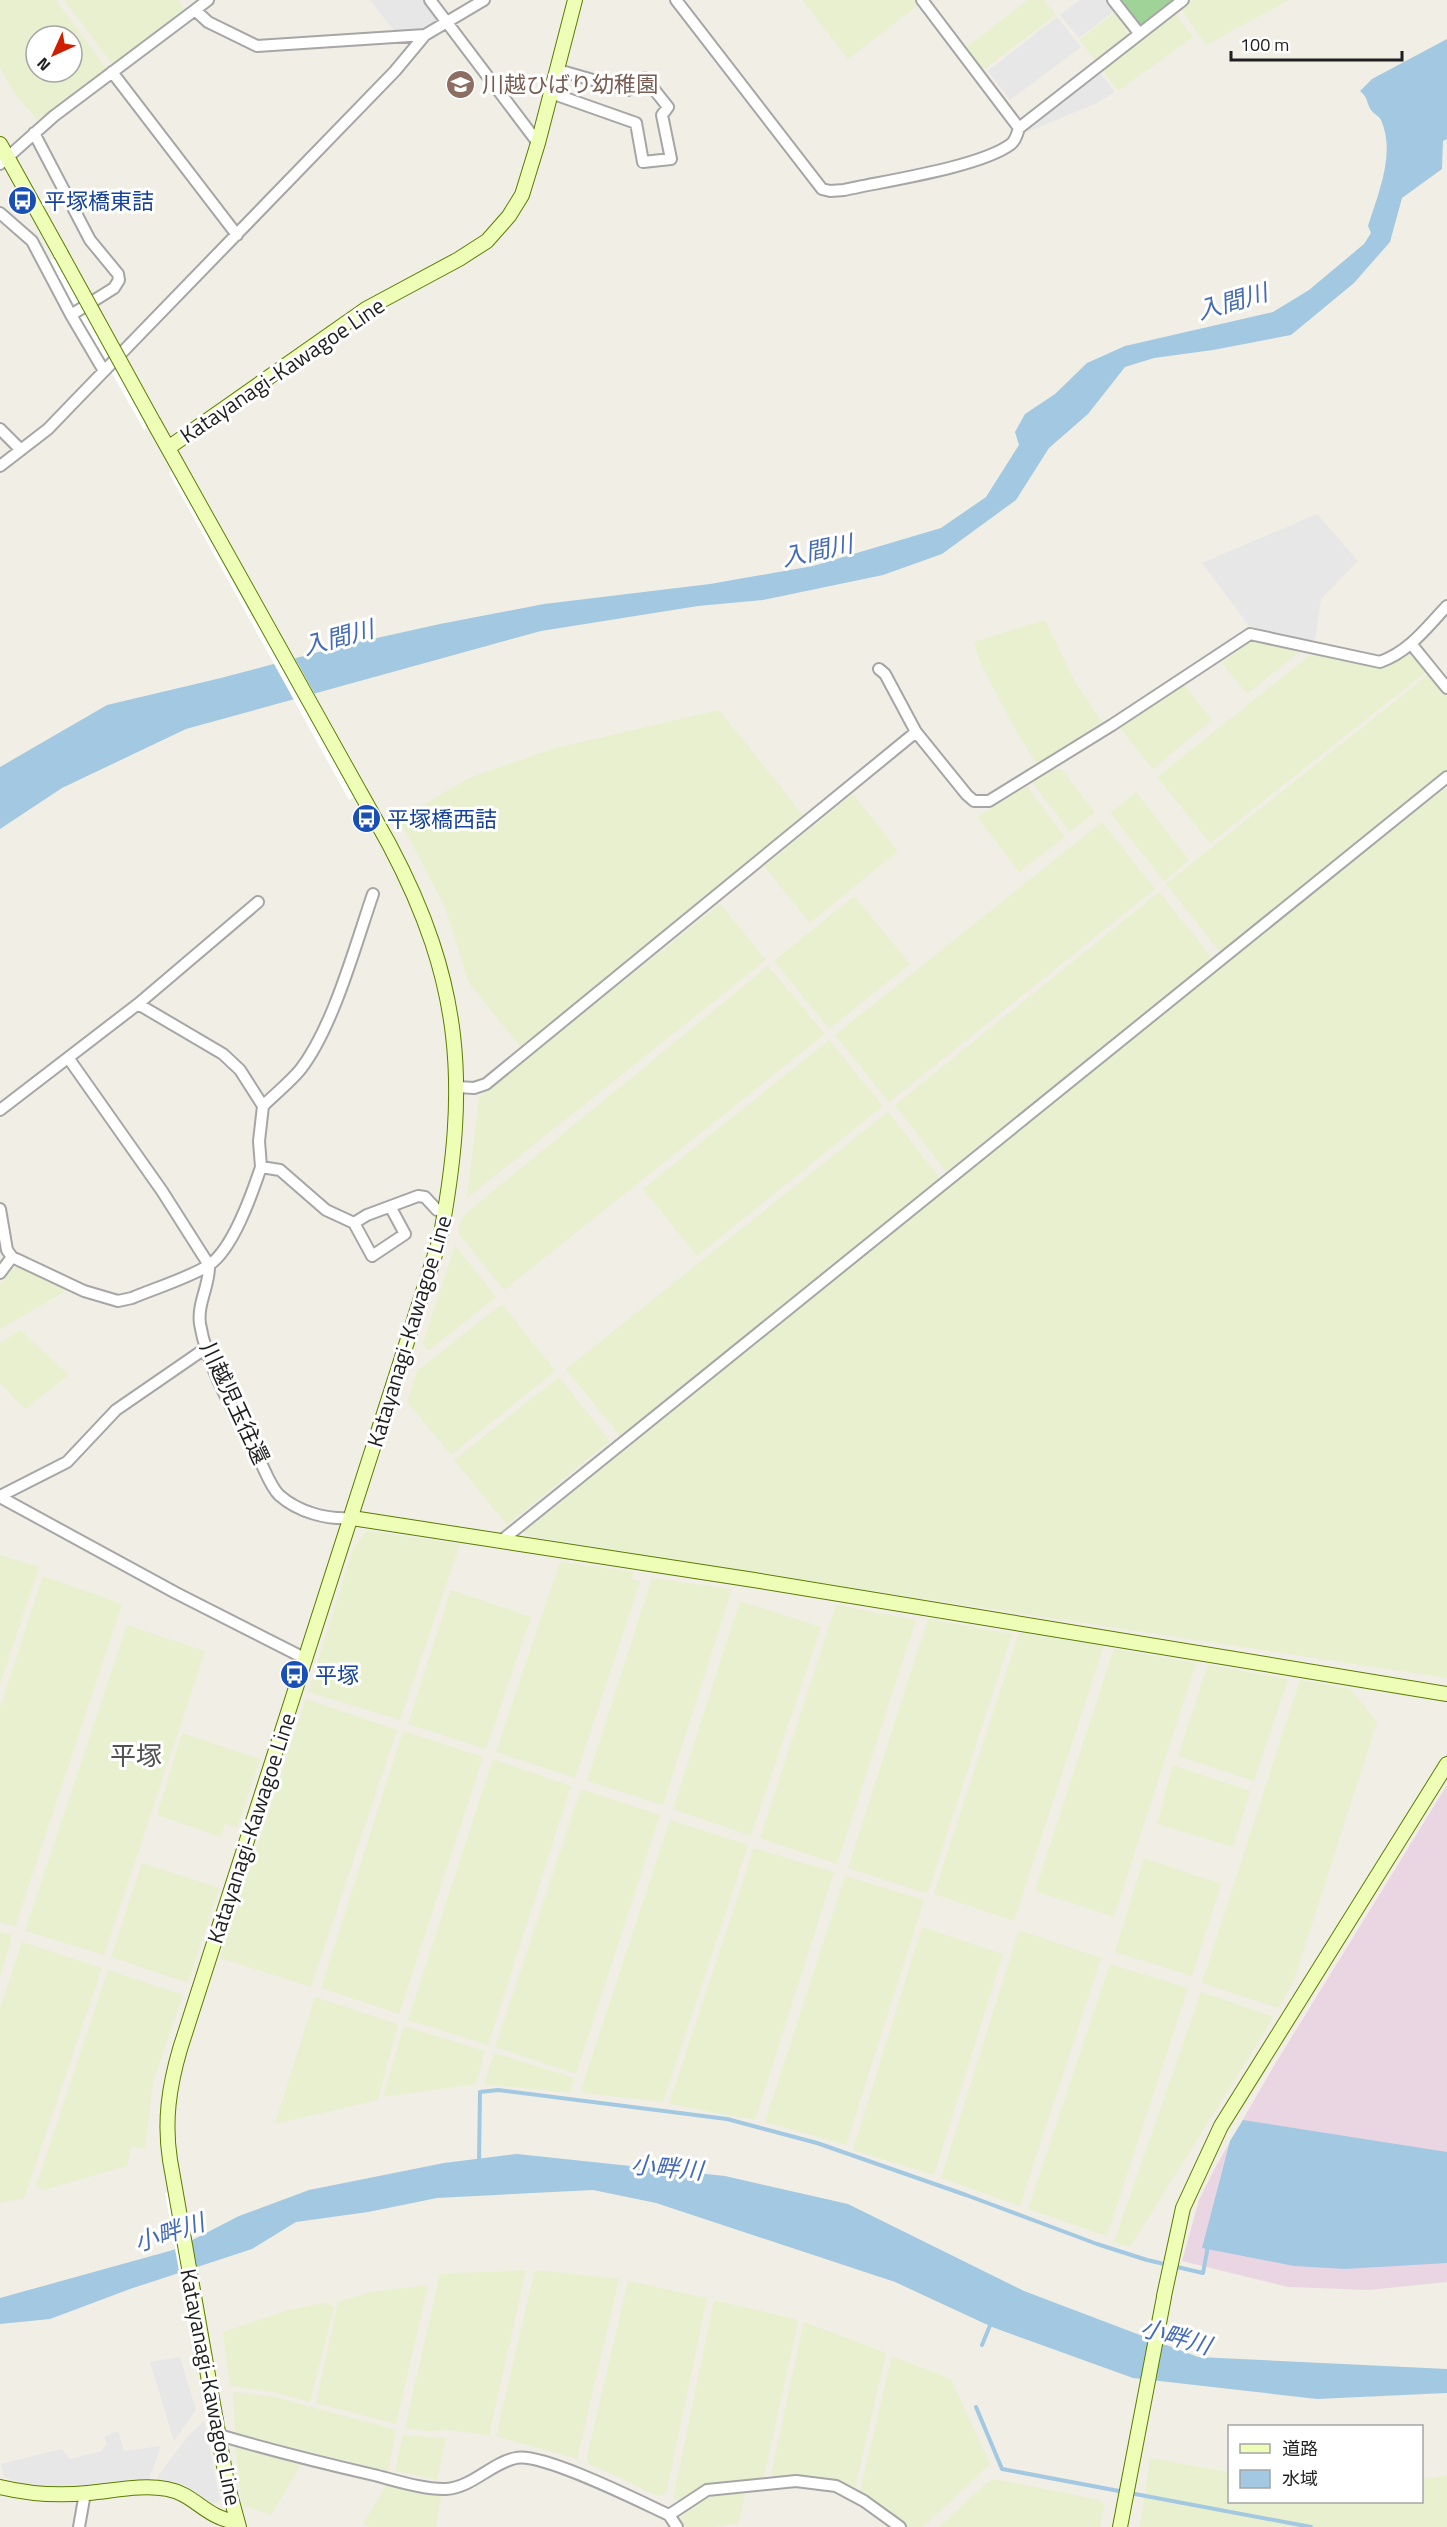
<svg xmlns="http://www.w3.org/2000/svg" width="1447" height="2527" font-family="'Titillium Web','Noto Sans JP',sans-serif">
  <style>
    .industrial { fill: #ead6e3 }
    .farmland { fill: #e9f0cf; fill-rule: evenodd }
    .forest { fill: #9fd397 }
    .parking { fill: #e7e7e7 }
    .water { fill: #a2c9e1 }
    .pier { fill: #fff }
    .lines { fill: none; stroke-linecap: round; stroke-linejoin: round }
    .stream { stroke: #a2c9e1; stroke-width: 4 }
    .street-casing { stroke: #a6a6a6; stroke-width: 14 }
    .secondary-casing { stroke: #5b7c00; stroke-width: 16 }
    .street { stroke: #fff; stroke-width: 10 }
    .secondary { stroke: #effeb6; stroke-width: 14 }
    .secondary-bridge-casing { stroke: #5b7c00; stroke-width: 16; stroke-linecap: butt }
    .secondary-bridge { stroke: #effeb6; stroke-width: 14 }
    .labels { text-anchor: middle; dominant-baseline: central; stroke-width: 6; stroke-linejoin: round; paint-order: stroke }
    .education-label { font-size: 22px; fill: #785e54; stroke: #fff; text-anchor: start }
    .transit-label { font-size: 22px; fill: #164399; stroke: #fff; text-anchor: start }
    .street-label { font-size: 22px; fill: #1f1f1f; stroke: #fff }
    .water-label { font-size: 24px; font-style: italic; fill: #456bb6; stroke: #fff }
    .quarter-label { font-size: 26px; fill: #525252; stroke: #fff }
  </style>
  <rect width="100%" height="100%" fill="#f1eee5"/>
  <path class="industrial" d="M 1447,1785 L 1447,2282 L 1369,2290 L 1288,2287 L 1182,2261 L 1199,2200 L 1216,2166 L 1275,2064 Z"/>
  <path class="farmland" d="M 0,0 L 56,0 L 107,69 L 37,120 L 15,94 L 0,68 ZM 36,36 L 72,36 L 72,72 L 36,72 Z
    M 64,0 L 178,0 L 185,10 L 113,65 Z
    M 802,0 L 917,0 L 920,4 L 848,59 Z
    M 1028,0 L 1044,0 L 1056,15 L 982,71 L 964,49 Z
    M 1192,0 L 1289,0 L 1206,45 L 1181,9 Z
    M 1115,12 L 1128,28 L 1125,30 L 1129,39 L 1098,63 L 1079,40 Z
    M 1174,12 L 1193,37 L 1118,91 L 1101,68 Z
    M 1045,620 L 1074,680 L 1102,722 L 1037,764 L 1012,724 L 981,664 L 974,642 Z
    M 1252,640 L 1295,649 L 1299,652 L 1247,694 L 1222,663 Z
    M 1317,654 L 1384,668 L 1409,655 L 1412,656 L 1426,672 L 1210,843 L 1157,777 L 1309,656 Z
    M 1429,674 L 1447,696 L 1447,769 L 1220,952 L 1166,884 Z
    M 1184,684 L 1212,720 L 1153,769 L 1119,727 Z
    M 719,710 L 803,815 L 522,1049 L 469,983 L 445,907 L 399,819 L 471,777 L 556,748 Z
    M 1052,769 L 1062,770 L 1095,812 L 1070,832 L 1032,782 Z
    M 1027,786 L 1065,837 L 1019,872 L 977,817 Z
    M 1447,787 L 1447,1678 L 741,1571 L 530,1536 L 524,1532 L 1245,947 Z
    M 1136,792 L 1189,860 L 1164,881 L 1110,813 Z
    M 853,794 L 898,851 L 810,923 L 764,866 Z
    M 1102,822 L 1155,889 L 889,1102 L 835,1035 Z
    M 1159,892 L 1210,955 L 1210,960 L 946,1172 L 895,1105 Z
    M 854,896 L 910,964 L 829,1029 L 774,961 Z
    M 720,904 L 766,960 L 467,1198 L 479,1097 Z
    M 768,966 L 825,1034 L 504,1290 L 459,1234 L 459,1225 L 465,1214 Z
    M 829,1040 L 883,1106 L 697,1256 L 643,1189 Z
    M 888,1112 L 940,1178 L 620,1436 L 566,1369 Z
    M 455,1245 L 496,1297 L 428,1351 L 423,1343 Z
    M 18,1263 L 69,1289 L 0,1329 L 0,1284 Z
    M 502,1304 L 555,1371 L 451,1455 L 407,1402 L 417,1371 Z
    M 20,1330 L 69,1375 L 25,1409 L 0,1383 L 0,1343 Z
    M 559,1377 L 610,1441 L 507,1525 L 454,1460 Z
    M 367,1531 L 460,1544 L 400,1720 L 308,1692 L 354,1547 Z
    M 0,1555 L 39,1567 L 0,1685 Z
    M 560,1562 L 633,1572 L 632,1579 L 640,1582 L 575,1778 L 496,1752 Z
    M 43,1576 L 122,1604 L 15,1927 L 0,1922 L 0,1707 Z
    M 652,1578 L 732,1589 L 663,1805 L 587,1781 Z
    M 451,1590 L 531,1617 L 486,1749 L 408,1724 Z
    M 740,1601 L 821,1627 L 751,1836 L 673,1809 Z
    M 836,1605 L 916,1620 L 837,1864 L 760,1838 Z
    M 928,1619 L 1012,1634 L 928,1892 L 925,1893 L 848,1868 Z
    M 127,1625 L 205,1651 L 104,1955 L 25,1931 Z
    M 1019,1633 L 1104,1645 L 1014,1921 L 934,1894 Z
    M 1114,1649 L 1196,1663 L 1114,1917 L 1035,1891 Z
    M 1208,1665 L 1288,1679 L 1254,1781 L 1178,1756 Z
    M 1300,1680 L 1350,1689 L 1377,1722 L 1293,1983 L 1278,2008 L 1202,1983 Z
    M 306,1699 L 397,1730 L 311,1987 L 220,1958 Z
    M 403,1731 L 483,1757 L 399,2014 L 321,1988 Z
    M 182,1733 L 260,1759 L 237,1828 L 225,1824 L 221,1837 L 157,1815 Z
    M 493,1759 L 571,1786 L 488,2045 L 408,2020 Z
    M 1173,1765 L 1250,1791 L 1233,1847 L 1157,1824 Z
    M 581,1789 L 660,1815 L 576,2074 L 495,2047 Z
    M 670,1820 L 748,1845 L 663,2102 L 585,2093 L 581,2090 Z
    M 754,1848 L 834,1872 L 755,2120 L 669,2104 Z
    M 1144,1858 L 1221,1884 L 1192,1976 L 1115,1952 Z
    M 142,1863 L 219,1888 L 188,1983 L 111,1957 Z
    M 845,1876 L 924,1900 L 846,2145 L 765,2122 Z
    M 922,1927 L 1003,1954 L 934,2175 L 853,2150 Z
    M 1019,1930 L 1101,1958 L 1020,2206 L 941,2178 Z
    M 0,1932 L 11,1935 L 11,1941 L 0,1976 Z
    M 22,1942 L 102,1968 L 24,2198 L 0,2203 L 0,2009 Z
    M 1110,1964 L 1188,1988 L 1107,2236 L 1028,2209 Z
    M 108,1970 L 183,1995 L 153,2082 L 145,2149 L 132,2146 L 127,2166 L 43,2190 L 36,2186 Z
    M 1201,1992 L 1274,2017 L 1130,2247 L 1114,2242 Z
    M 315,1997 L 398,2024 L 378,2100 L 275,2124 Z
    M 404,2026 L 485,2051 L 476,2084 L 383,2097 Z
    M 494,2053 L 574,2078 L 570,2093 L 484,2084 Z
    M 526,2270 L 489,2435 L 447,2430 L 427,2431 L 405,2428 L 440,2274 Z
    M 535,2270 L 619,2279 L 577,2459 L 496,2436 Z
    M 628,2281 L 707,2298 L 666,2494 L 658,2496 L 588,2463 L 587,2457 Z
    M 428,2285 L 396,2424 L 316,2403 L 338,2302 L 371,2292 Z
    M 714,2300 L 795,2319 L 798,2322 L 764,2476 L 760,2480 L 721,2483 L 701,2487 L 680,2500 L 673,2499 Z
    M 328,2302 L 334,2308 L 310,2402 L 273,2392 L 230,2386 L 223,2332 L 288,2310 Z
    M 804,2322 L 886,2353 L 855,2488 L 814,2477 L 774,2478 L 771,2474 Z
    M 892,2356 L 951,2379 L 990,2464 L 923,2527 L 908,2527 L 860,2491 Z
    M 233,2392 L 275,2397 L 396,2430 L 388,2471 L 235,2434 Z
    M 403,2435 L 446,2438 L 437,2480 L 395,2471 Z
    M 235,2447 L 301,2465 L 271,2515 L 242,2505 Z
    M 1150,2458 L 1229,2472 L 1230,2502 L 1422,2502 L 1422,2479 L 1447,2475 L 1447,2527 L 1140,2527 Z
    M 994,2479 L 1100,2500 L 1104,2504 L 1100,2527 L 939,2527 L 988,2482 Z
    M 387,2484 L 438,2494 L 441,2498 L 436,2527 L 370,2527 L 363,2524 Z
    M 717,2494 L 745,2494 L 739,2523 L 714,2527 L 685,2527 L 680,2518 L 706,2498 Z"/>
  <path class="forest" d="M 1118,0 L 1179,0 L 1142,24 L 1137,24 Z"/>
  <path class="parking" d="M 370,0 L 424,0 L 439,19 L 421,29 L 395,32 Z
    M 1080,0 L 1109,0 L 1116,10 L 1079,38 L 1060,15 Z
    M 1057,17 L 1081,47 L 1010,100 L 988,71 Z
    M 1098,71 L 1115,92 L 1095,104 L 1027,132 L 1023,127 Z
    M 1317,514 L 1358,561 L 1321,599 L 1315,639 L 1311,641 L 1249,626 L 1202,563 Z
    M 180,2357 L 196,2410 L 174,2441 L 150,2362 Z
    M 204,2421 L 220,2500 L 212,2505 L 191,2490 L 175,2483 L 158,2480 L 158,2476 L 188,2436 Z
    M 118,2431 L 124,2451 L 161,2446 L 148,2482 L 55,2488 L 28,2486 L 4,2477 L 1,2464 L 61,2449 L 71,2459 L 102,2451 L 107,2443 L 104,2437 Z"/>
  <path class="water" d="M 1447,39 L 1447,139 L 1443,141 L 1442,169 L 1402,198 L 1390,242 L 1354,283 L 1291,335 L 1213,350 L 1154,358 L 1125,367 L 1088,414 L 1049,448 L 1016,500 L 942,554 L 883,575 L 763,600 L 698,606 L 541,631 L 186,729 L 62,788 L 0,829 L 0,767 L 107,705 L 221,678 L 345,645 L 440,624 L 544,604 L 710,584 L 813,566 L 941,528 L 986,497 L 1019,445 L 1015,432 L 1025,414 L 1055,394 L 1087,363 L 1125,346 L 1273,312 L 1309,290 L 1364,244 L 1371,233 L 1368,226 C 1378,194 1396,153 1381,120 C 1379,116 1374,114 1371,110 C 1366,102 1368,97 1360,91 L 1372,79 Z
    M 1243,2120 L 1447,2152 L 1447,2263 L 1345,2269 L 1294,2266 L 1202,2248 L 1230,2141 Z
    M 517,2154 L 725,2176 L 848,2204 L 1024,2291 L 1198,2357 L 1447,2369 L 1447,2393 L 1317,2399 L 1133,2378 L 992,2327 L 895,2282 L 656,2203 L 593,2190 L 437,2198 L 368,2212 L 296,2222 L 252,2249 L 130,2289 L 50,2319 L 0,2324 L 0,2298 L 173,2250 L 239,2216 L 309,2190 L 444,2163 Z"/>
  <path class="pier" d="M 67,250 L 161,419 L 144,430 L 49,261 Z
    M 185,462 L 368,789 L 349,800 L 169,473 Z
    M 181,2188 L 202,2307 L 186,2310 L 165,2193 Z"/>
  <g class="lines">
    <path class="stream" d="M 479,2162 L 480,2092 L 498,2090 L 727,2119 L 817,2143 L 966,2195 L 1097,2244 L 1147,2260 L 1203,2273 L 1208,2246
      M 982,2345 L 991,2323
      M 976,2407 L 1002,2469 L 1311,2527"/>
    <defs>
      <path id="street" d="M 430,0 L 538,143
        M 676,0 L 822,189 L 830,191 L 844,190 C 884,181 981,167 1011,144 C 1016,140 1017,134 1019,128
        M 922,0 L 1019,128 L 1183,0
        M 1113,0 L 1139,33
        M 195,10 L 208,0
        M 112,72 L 237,235
        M 551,93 L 636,123 L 643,162 L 671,159 L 662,115 L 668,107 L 645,78 L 628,90 L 558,70
        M 34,133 L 90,240 L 118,274 L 119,280 L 114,288 L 71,315
        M 0,164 L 54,116 L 195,10 L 208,22 L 257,46 L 425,35 L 484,0
        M 0,213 L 32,241 L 71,315 L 104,371
        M 0,429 L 21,450
        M 0,466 L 48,429 L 74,402 L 395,71 L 425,35
        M 1412,645 L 1447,688
        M 879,669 L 885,674 L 916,732 L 967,795 L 974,801 L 989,801 L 1112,725 L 1250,634 L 1380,662 C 1410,651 1426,628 1447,606
        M 373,894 C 355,946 333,1028 300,1070 C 289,1083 275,1094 263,1106 L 259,1141 L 261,1167 L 280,1170 L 326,1210 L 354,1223 L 367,1215 L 418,1196 L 425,1197 L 437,1210 L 445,1212
        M 138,1004 L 223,1054 L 240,1070 L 263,1106
        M 69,1059 L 162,1191 L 209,1265 C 210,1285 197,1303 200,1324 C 208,1371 237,1417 259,1459 C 265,1470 270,1486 279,1495 C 298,1512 327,1520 352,1518
        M 458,1087 L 474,1088 L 486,1084 L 916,732
        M 0,1110 L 138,1004 L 258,902
        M 0,1209 L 7,1250 L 12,1257 L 84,1291 L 118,1301 L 132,1298 C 153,1289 191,1277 209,1265 C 233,1249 252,1194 261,1167
        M 354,1223 L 372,1256 L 405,1234 L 391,1208
        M 0,1273 L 12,1257
        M 0,1496 L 67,1462 L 116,1410 L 206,1348
        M 0,1497 L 176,1593 L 306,1659
        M 501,1541 L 1447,777
        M 219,2435 C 270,2450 322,2463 374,2475 C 394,2480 425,2490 446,2489 C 473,2487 491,2463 516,2458 C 542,2452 641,2502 669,2515
        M 79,2527 L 85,2493
        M 677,2527 L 669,2515 L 707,2490 L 796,2481 L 836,2486 L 864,2501 L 900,2527"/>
      <path id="secondary" d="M 0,144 L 61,254
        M 154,423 L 389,844 C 463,983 469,1086 440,1239 L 180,2049 C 169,2087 164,2121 170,2160 L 227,2483 L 239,2527
        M 168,448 L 366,309 L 459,259 L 487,241 L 509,216 L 522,195 L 538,143 L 575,0
        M 352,1518 L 754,1580 L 1447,1694
        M 1164,2296 L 1183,2208 L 1221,2126 L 1447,1764
        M 0,2487 C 29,2494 58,2496 88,2493 C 113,2491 142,2484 167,2489 C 195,2494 205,2518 237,2522
        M 1120,2527 L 1164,2297"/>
    </defs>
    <use href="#street" class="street-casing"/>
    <use href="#secondary" class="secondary-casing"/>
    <use href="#street" class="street"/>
    <use href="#secondary" class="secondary"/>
    <defs>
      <path id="secondary-bridge" d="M 61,254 L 154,423"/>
    </defs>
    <use href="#secondary-bridge" class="secondary-bridge-casing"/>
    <use href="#secondary-bridge" class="secondary-bridge"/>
  </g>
  <defs>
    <symbol id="school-disc" viewBox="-11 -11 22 22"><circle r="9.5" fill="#8d6e63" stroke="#fff"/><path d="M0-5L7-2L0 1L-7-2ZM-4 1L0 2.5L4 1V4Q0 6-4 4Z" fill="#fff"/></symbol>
    <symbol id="bus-disc" viewBox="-11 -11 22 22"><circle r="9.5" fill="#1a4fb4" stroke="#fff"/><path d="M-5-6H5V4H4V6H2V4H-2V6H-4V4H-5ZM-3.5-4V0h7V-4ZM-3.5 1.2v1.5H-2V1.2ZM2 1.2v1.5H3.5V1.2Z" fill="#fff"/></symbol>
  </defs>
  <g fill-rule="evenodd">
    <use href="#school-disc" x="444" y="68" width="33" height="33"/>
    <use href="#bus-disc" x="6" y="184" width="33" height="33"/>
    <use href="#bus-disc" x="350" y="802" width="33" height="33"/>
    <use href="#bus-disc" x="278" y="1658" width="33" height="33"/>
  </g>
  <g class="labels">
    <g class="education-label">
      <text x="482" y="84">川越ひばり幼稚園</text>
    </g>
    <g class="transit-label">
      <text x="44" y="201">平塚橋東詰</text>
      <text x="387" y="819">平塚橋西詰</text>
      <text x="315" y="1675">平塚</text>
    </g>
    <g class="street-label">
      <text transform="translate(282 370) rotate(-34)">Katayanagi-Kawagoe Line</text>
      <text transform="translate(409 1331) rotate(-73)">Katayanagi-Kawagoe Line</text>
      <text transform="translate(235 1403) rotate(65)">川越児玉往還</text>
      <text transform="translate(251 1828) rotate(-72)">Katayanagi-Kawagoe Line</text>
      <text transform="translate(211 2387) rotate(79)">Katayanagi-Kawagoe Line</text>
    </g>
    <g class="water-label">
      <text transform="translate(1232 301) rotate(-16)">入間川</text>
      <text transform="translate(817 550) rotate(-12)">入間川</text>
      <text transform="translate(338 637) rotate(-15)">入間川</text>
      <text transform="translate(667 2167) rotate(5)">小畔川</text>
      <text transform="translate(169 2232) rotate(-18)">小畔川</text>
      <text transform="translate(1176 2336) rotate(16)">小畔川</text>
    </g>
    <g class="quarter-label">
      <text x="136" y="1755">平塚</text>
    </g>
  </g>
  <rect x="1228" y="2425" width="195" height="78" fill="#ffffff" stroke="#a5a5a5" stroke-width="1.5"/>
  <rect x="1240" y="2444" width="30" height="9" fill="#effeb6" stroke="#a5a5a5" stroke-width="1.5"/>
  <text x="1282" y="2455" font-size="18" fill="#1f1f1f">道路</text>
  <rect x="1240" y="2470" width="30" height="18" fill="#a2c9e1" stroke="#a5a5a5" stroke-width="1.5"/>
  <text x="1282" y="2485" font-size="18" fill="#1f1f1f">水域</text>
  <g transform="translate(54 54) rotate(225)"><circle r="28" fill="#ffffff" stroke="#a5a5a5" stroke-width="1.5"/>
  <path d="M0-4.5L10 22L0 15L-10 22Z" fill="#ce2000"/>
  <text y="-9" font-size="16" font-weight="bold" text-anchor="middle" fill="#1f1f1f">N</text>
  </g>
  <path d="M1231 51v9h171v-9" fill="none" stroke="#1f1f1f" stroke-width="3"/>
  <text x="1240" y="51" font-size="18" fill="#1f1f1f" stroke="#ffffff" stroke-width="4.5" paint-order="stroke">100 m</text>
</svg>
